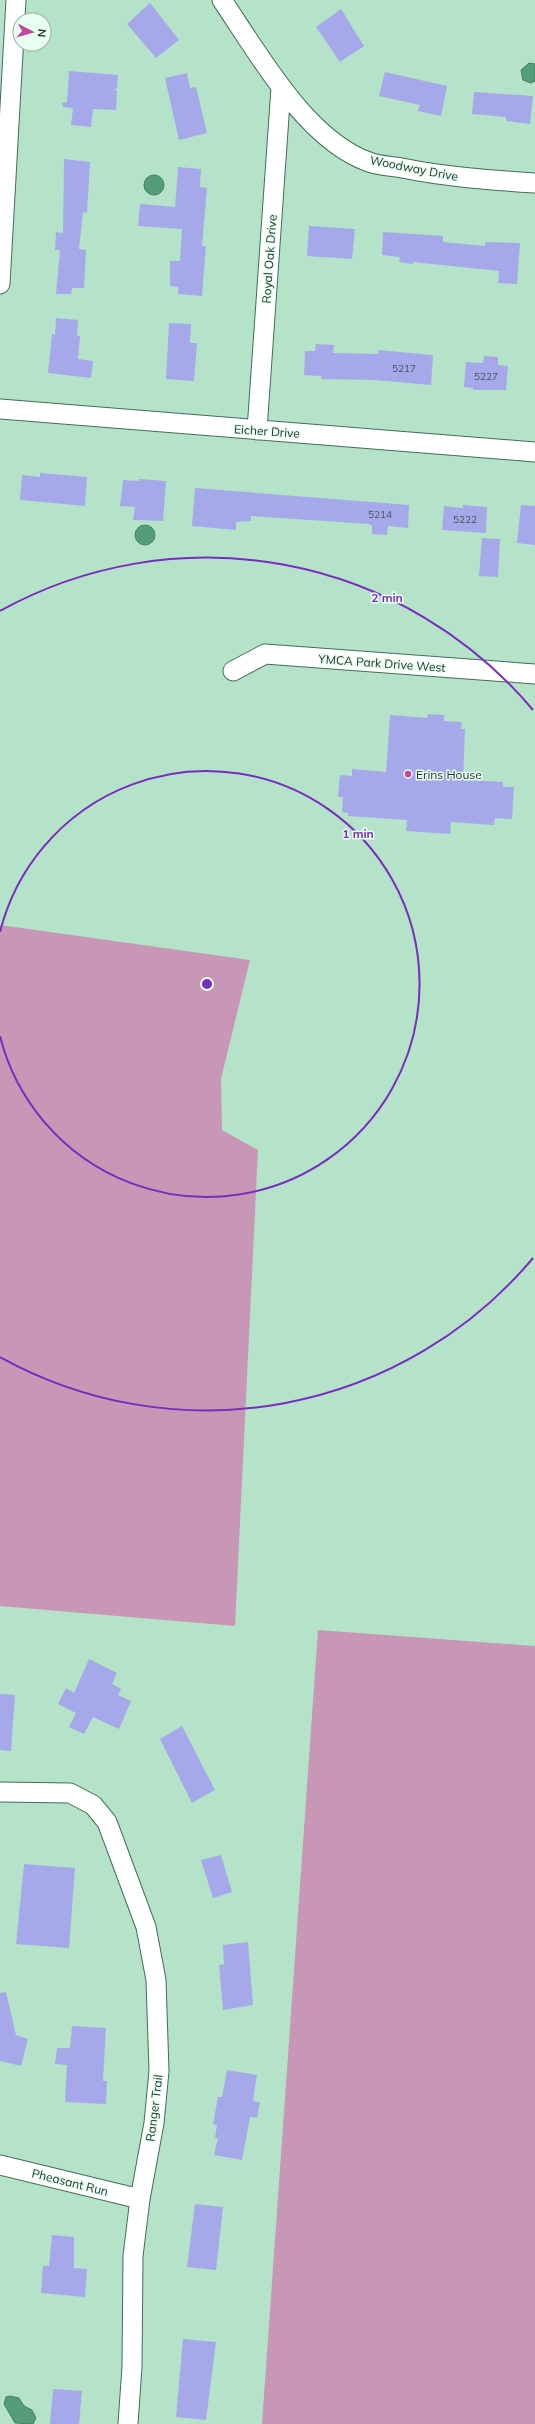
<svg xmlns="http://www.w3.org/2000/svg" width="535" height="2424" font-family="Mulish,sans-serif">
  <style>
    .green { fill: #c897b5 }
    .water { fill: #539d7b; stroke: #457f64 }
    .building { fill: #a6a9e9 }
    .lines { fill: none; stroke-linecap: round; stroke-linejoin: round }
    .minor-casing { stroke: #426d58; stroke-width: 21 }
    .minor { stroke: #fff; stroke-width: 19 }
    .ring { fill: none; stroke: #7b2cbf; stroke-width: 2 }
    .poi-dot { fill: #c1489b; stroke: #e7fef1; stroke-width: 1.5 }
    .labels { text-anchor: middle; dominant-baseline: central; stroke-width: 3; stroke-linejoin: round; paint-order: stroke }
    .number-label { font-size: 10px; fill: #45545d }
    .street-label { font-size: 12px; fill: #25382e; stroke: #e7fef1 }
    .poi-label { font-size: 12px; fill: #25382e; stroke: #e7fef1; text-anchor: start }
    .centre { fill: #7b2cbf; stroke: #e7fef1; stroke-width: 2 }
    .ring-label { font-size: 12px; text-anchor: middle; font-weight: bold; fill: #7b2cbf; stroke: #e7fef1; stroke-width: 3; stroke-linejoin: round; paint-order: stroke }
  </style>
  <rect width="100%" height="100%" fill="#b4e3ca"/>
  <path class="green" d="M 0,925 L 250,960 L 221,1079 L 222,1130 L 258,1150 L 235,1626 L 0,1606 Z
    M 318,1630 L 535,1646 L 535,2424 L 262,2424 Z"/>
  <path class="water" d="M 529,63 L 535,64 L 535,81 L 531,83 L 523,80 L 521,70 Z
    M144 185a10 10 0 1 1 20 0a10 10 0 1 1-20 0Z
    M135 535a10 10 0 1 1 20 0a10 10 0 1 1-20 0Z
    M 10,2396 L 19,2398 L 24,2406 L 32,2410 L 36,2418 L 33,2424 L 15,2423 L 4,2404 L 6,2397 Z"/>
  <path class="building" d="M 150,3 L 179,40 L 156,58 L 127,24 Z
    M 341,9 L 364,46 L 340,62 L 316,27 Z
    M 69,71 L 118,75 L 117,88 L 113,91 L 117,90 L 116,110 L 93,109 L 91,127 L 71,125 L 73,108 L 63,107 L 62,103 L 67,102 Z
    M 385,72 L 447,86 L 441,116 L 418,111 L 420,105 L 379,96 Z
    M 187,73 L 190,88 L 196,87 L 207,133 L 179,140 L 165,78 Z
    M 474,92 L 533,96 L 530,124 L 506,121 L 506,117 L 472,114 Z
    M 64,159 L 90,162 L 87,213 L 83,212 L 79,249 L 86,250 L 84,288 L 72,288 L 71,294 L 56,294 L 60,250 L 55,250 L 56,232 L 63,233 Z
    M 178,167 L 201,169 L 200,187 L 207,188 L 202,246 L 206,246 L 202,296 L 178,294 L 178,287 L 170,286 L 170,261 L 180,261 L 182,229 L 138,226 L 140,204 L 175,207 Z
    M 309,226 L 355,229 L 352,259 L 307,256 Z
    M 383,232 L 443,236 L 443,242 L 485,246 L 485,242 L 520,243 L 517,284 L 498,283 L 499,271 L 413,262 L 413,264 L 399,262 L 400,257 L 382,255 Z
    M 56,318 L 78,320 L 77,336 L 80,336 L 78,359 L 93,361 L 91,378 L 48,373 L 52,334 L 55,335 Z
    M 169,323 L 191,324 L 190,343 L 197,343 L 194,381 L 166,379 Z
    M 316,344 L 334,345 L 333,353 L 378,354 L 378,350 L 433,355 L 431,385 L 375,380 L 322,379 L 321,376 L 304,375 L 305,351 L 315,351 Z
    M 484,356 L 498,357 L 498,365 L 508,366 L 506,390 L 473,390 L 473,388 L 464,387 L 466,362 L 483,363 Z
    M 40,473 L 87,477 L 85,506 L 20,500 L 22,475 L 40,477 Z
    M 139,479 L 166,481 L 163,521 L 133,520 L 135,507 L 120,506 L 123,480 L 139,481 Z
    M 195,488 L 409,505 L 408,528 L 388,526 L 387,535 L 372,534 L 372,526 L 369,524 L 251,516 L 251,521 L 236,522 L 236,530 L 192,526 Z
    M 463,505 L 487,507 L 486,533 L 442,530 L 444,506 L 463,508 Z
    M 521,505 L 535,506 L 535,545 L 517,543 Z
    M 482,538 L 500,539 L 498,577 L 479,576 Z
    M 428,714 L 444,715 L 444,721 L 462,722 L 461,729 L 465,729 L 463,780 L 503,782 L 503,787 L 514,787 L 512,819 L 495,818 L 494,825 L 451,822 L 450,834 L 406,831 L 407,820 L 348,816 L 348,813 L 342,812 L 343,797 L 338,797 L 340,775 L 352,776 L 352,769 L 386,772 L 390,715 L 427,718 Z
    M 89,1659 L 117,1673 L 112,1684 L 121,1689 L 118,1695 L 131,1701 L 119,1729 L 93,1717 L 84,1734 L 69,1727 L 76,1713 L 58,1704 L 66,1688 L 74,1693 Z
    M 0,1694 L 15,1695 L 11,1751 L 0,1750 Z
    M 182,1726 L 215,1790 L 192,1803 L 160,1739 Z
    M 221,1855 L 232,1892 L 213,1898 L 201,1860 Z
    M 24,1864 L 75,1868 L 69,1948 L 16,1944 Z
    M 248,1942 L 253,2005 L 223,2010 L 219,1965 L 224,1964 L 223,1945 Z
    M 6,1992 L 16,2035 L 28,2039 L 21,2066 L 0,2061 L 0,1993 Z
    M 72,2026 L 106,2028 L 103,2081 L 107,2081 L 106,2104 L 65,2102 L 67,2065 L 55,2064 L 57,2048 L 70,2048 Z
    M 227,2070 L 257,2075 L 253,2101 L 260,2102 L 257,2118 L 250,2117 L 242,2160 L 214,2155 L 218,2138 L 215,2138 L 217,2125 L 213,2124 L 218,2097 L 222,2097 Z
    M 195,2204 L 223,2207 L 216,2270 L 187,2267 Z
    M 52,2235 L 74,2237 L 74,2268 L 87,2269 L 85,2297 L 41,2293 L 43,2266 L 49,2266 Z
    M 183,2339 L 216,2342 L 206,2420 L 176,2417 Z
    M 53,2389 L 82,2391 L 79,2424 L 50,2424 Z"/>
  <g class="lines">
    <defs>
      <path id="minor" d="M 222,0 C 258,53 306,140 369,162 C 379,166 392,166 402,168 C 446,177 490,180 535,183
        M 0,284 L 16,0
        M 0,409 L 535,452
        M 257,430 L 281,88
        M 233,671 L 265,654 L 535,674
        M 0,1792 L 70,1793 L 93,1805 L 107,1822 L 146,1927 L 156,1980 L 159,2071 L 154,2123 L 140,2199 L 133,2256 L 132,2367 L 128,2424
        M 0,2165 L 140,2199"/>
    </defs>
    <use href="#minor" class="minor-casing"/>
    <use href="#minor" class="minor"/>
  </g>
  <g class="ring">
    <path d="M0 932A213 213 0 1 1 0 1036"/>
    <path d="M533 1258A426 426 0 0 1 0 1357M0 611A426 426 0 0 1 533 710"/>
  </g>
  <circle class="poi-dot" cx="408" cy="774" r="4"/>
  <g class="labels">
    <g class="number-label">
      <text x="404" y="368">5217</text>
      <text x="486" y="376">5227</text>
      <text x="380" y="514">5214</text>
      <text x="465" y="519">5222</text>
    </g>
    <g class="street-label">
      <text transform="translate(414 168) rotate(11)">Woodway Drive</text>
      <text transform="translate(269 259) rotate(-86)">Royal Oak Drive</text>
      <text transform="translate(267 431) rotate(4)">Eicher Drive</text>
      <text transform="translate(382 663) rotate(4)">YMCA Park Drive West</text>
      <text transform="translate(154 2108) rotate(-83)">Ranger Trail</text>
      <text transform="translate(70 2182) rotate(14)">Pheasant Run</text>
    </g>
    <g class="poi-label">
      <text x="416" y="774">Erins House</text>
    </g>
  </g>
  <circle cx="207" cy="984" r="6" class="centre"/>
  <g class="ring-label">
    <text x="387" y="602">2 min</text>
    <text x="358" y="838">1 min</text>
  </g>
  <g transform="translate(32 32) rotate(96)"><circle r="19" fill="#e7fef1" stroke="#99afa3"/>
  <path d="M0-3L7 15L0 10L-7 15Z" fill="#c1489b"/>
  <text y="-6" font-size="11" font-weight="bold" text-anchor="middle" fill="#25382e">N</text>
  </g>
</svg>
